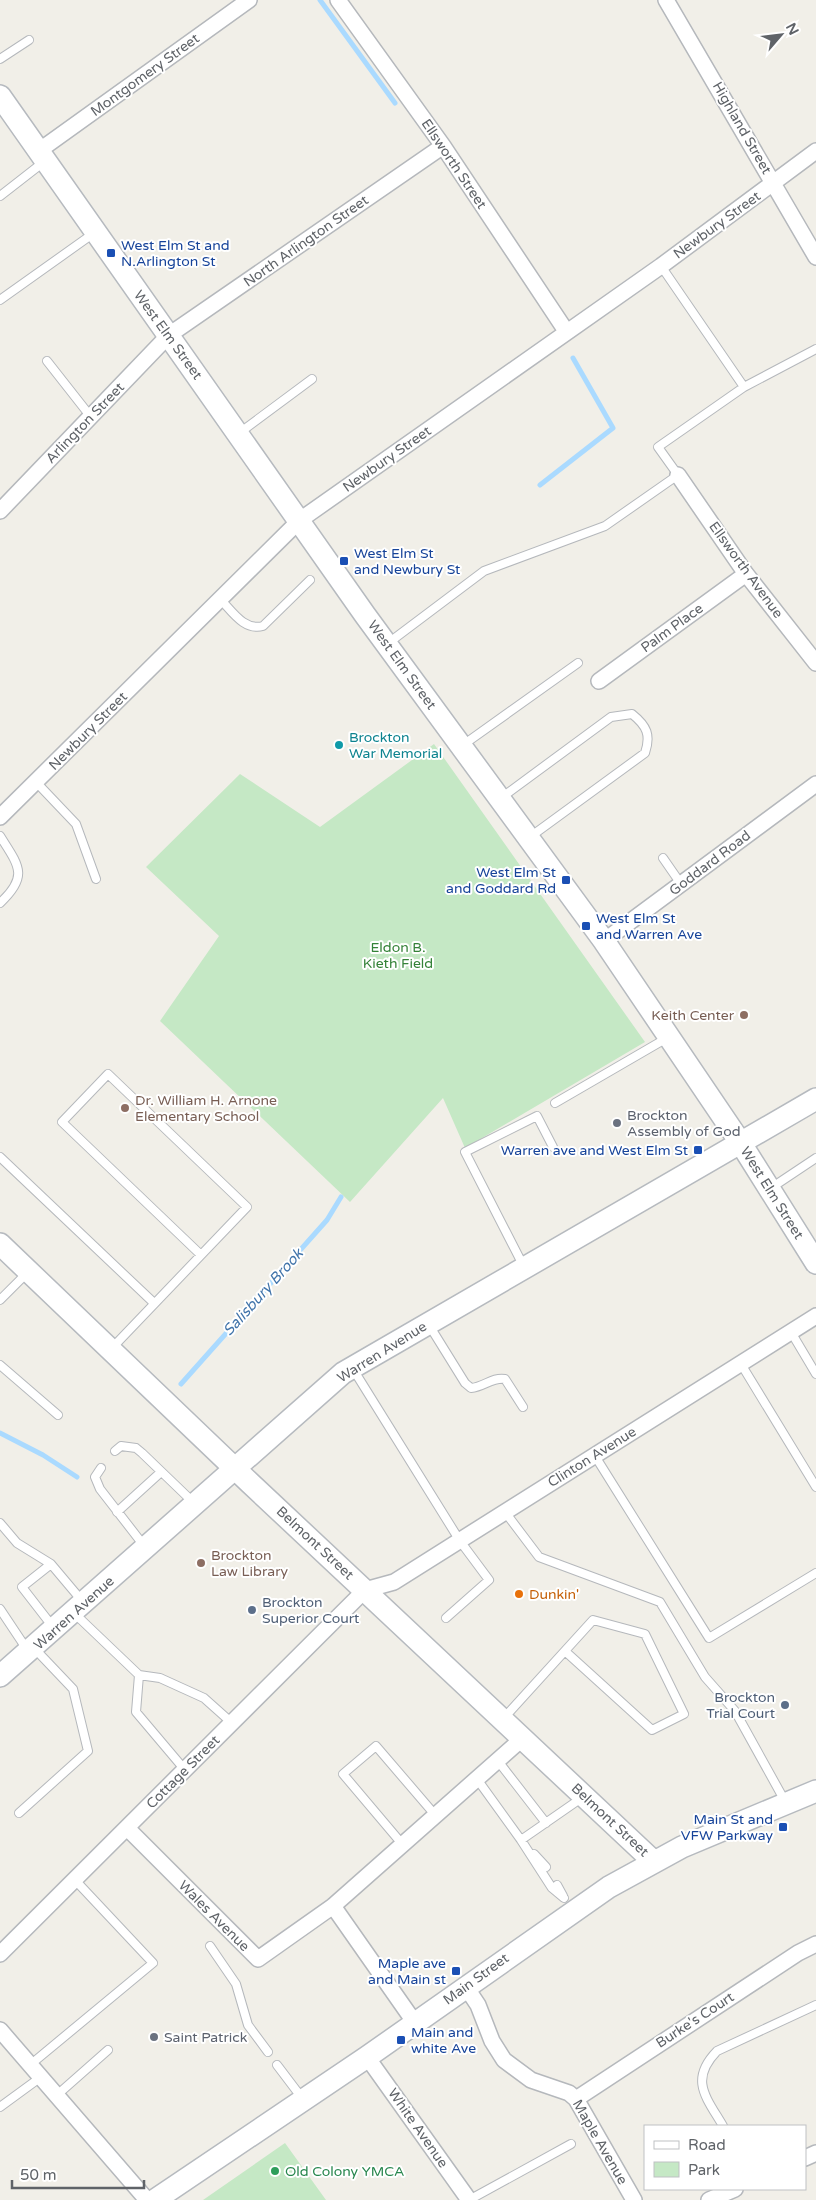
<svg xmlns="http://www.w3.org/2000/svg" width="816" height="2200" font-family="'Varela Round',sans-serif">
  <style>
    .green { fill: #c5e8c5 }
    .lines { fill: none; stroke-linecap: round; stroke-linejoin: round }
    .stream { stroke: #aadaff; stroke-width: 5 }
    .lane-casing { stroke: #b5b8bc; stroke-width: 10 }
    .street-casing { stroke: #b5b8bc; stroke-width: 18 }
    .secondary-casing { stroke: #b6babf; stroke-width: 24 }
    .lane { stroke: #fff; stroke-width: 8 }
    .street { stroke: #fff; stroke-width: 15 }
    .secondary { stroke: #fff; stroke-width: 21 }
    .transit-dot { fill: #1a4fb4; stroke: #fff; stroke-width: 2 }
    .culture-dot { fill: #0f9aa8; stroke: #fff; stroke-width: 2 }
    .education-dot { fill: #8d6e63; stroke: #fff; stroke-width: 2 }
    .worship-dot { fill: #6b7280; stroke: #fff; stroke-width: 2 }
    .food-dot { fill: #e8710a; stroke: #fff; stroke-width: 2 }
    .service-dot { fill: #5c6f8a; stroke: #fff; stroke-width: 2 }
    .leisure-dot { fill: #2e9e5b; stroke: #fff; stroke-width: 2 }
    .labels { text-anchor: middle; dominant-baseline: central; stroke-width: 4; stroke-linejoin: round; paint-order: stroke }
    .street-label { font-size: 14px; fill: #5f6368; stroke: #fff }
    .transit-label { font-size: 14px; fill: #164399; stroke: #fff; text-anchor: start }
    .culture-label { font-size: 14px; fill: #0d838f; stroke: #fff; text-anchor: start }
    .park-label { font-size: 14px; fill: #348238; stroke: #fff }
    .education-label { font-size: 14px; fill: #785e54; stroke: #fff; text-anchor: start }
    .worship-label { font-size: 14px; fill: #5b616d; stroke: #fff; text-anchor: start }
    .food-label { font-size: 14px; fill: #c56008; stroke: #fff; text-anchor: start }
    .service-label { font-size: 14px; fill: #4e5e75; stroke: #fff; text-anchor: start }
    .leisure-label { font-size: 14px; fill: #27864d; stroke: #fff; text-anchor: start }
    .water-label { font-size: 15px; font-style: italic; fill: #4174aa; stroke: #fff }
  </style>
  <rect width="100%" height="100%" fill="#f1efe8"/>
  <path class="green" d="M 434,744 L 645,1042 L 465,1148 L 443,1098 L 350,1202 L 160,1021 L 219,936 L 146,867 L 240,774 L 320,827 Z
    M 285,2143 L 326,2200 L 203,2200 Z"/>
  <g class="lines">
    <path class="stream" d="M 320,0 L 395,103
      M 540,485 L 613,428 L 573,358
      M 181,1384 L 327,1220 L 341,1197
      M 0,1433 L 43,1455 L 77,1477"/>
    <defs>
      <path id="lane" d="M 0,59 L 29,40
        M 0,196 L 45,161
        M 0,300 L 94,233
        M 47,361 L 91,417
        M 744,387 L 816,349
        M 238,434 L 312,379
        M 221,600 C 232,611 244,631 263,626 L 310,580
        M 387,644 L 484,571 L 605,526 L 678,475 L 658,447 L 744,387 L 661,266
        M 463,745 L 578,663
        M 36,782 L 76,824 L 96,879
        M 501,798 L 611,717 L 632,714 C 647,726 651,735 645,753 L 530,837
        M 0,836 C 19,866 29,876 0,903
        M 663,858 L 681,884
        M 555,1103 L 667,1038
        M 0,1157 L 154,1303
        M 771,1188 L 816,1158
        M 524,1267 L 465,1152 L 537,1116 L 553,1147
        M 0,1300 L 27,1273
        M 429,1325 L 465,1383 L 471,1388 C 484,1387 492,1377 505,1379 L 523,1407
        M 791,1332 L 816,1374
        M 112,1348 L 247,1207 L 108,1074 L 62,1122 L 201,1255
        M 741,1364 L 816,1487
        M 0,1365 L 58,1415
        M 353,1369 L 460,1541 L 489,1580 L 446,1618
        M 115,1451 L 121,1446 L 136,1448 L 142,1453 L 194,1503
        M 595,1456 L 709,1638 L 816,1573
        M 101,1468 L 95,1477 L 100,1489 L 145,1547
        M 117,1512 L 161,1472
        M 505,1512 L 539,1557 L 660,1602 L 705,1677 L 735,1711 L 786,1803
        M 0,1523 L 17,1543 L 51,1564 L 83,1602
        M 51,1564 L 22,1587 L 53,1627
        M 0,1609 L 28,1651
        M 74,1613 L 139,1675 L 160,1678 L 204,1698 L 232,1723
        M 139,1675 L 136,1712 L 185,1770
        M 503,1719 L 593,1620 L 645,1634 L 684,1714 L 652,1730 L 566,1652
        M 498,1761 L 546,1823
        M 477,1779 L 521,1840 L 583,1797
        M 19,1813 L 88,1751 L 73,1689 L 34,1648
        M 521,1840 L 552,1888 L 564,1898
        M 403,1845 L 343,1774 L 376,1746 L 436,1816
        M 534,1854 L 546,1867
        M 557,1885 L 563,1896
        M 210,1946 L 236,1984 L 248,2025 L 268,2052
        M 30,2065 L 153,1963 L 75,1880
        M 277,2065 L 302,2098
        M 57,2095 L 108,2050
        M 0,2107 L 41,2077
        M 723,2126 C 706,2097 689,2080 717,2051 L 816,2005
        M 469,2200 L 571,2144"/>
      <path id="street" d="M 338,0 L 443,146 L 566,331
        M 666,0 L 816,257
        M 40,150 L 249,0
        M 678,475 L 746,574 L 816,663
        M 0,511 L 169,335 L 443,146
        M 599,681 L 746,574
        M 0,817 L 300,520 L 661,266 L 816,151
        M 604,941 L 816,784
        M 127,1828 L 258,1959 L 333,1906 L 523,1738
        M 333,1906 L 415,2023
        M 0,1954 L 365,1590 L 394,1582 L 816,1316
        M 466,1987 L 478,2005 L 492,2041 L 504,2060 L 531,2080 L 569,2093 L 576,2099 L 634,2200
        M 0,2030 L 147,2200
        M 367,2057 L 469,2200
        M 576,2099 L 798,1953 L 816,1944
        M 805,2158 L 816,2153
        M 709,2200 L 735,2189"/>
      <path id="secondary" d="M 0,96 L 365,615 L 604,941 L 740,1142 L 816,1263
        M 0,1244 L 250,1483 L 653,1861
        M 0,1676 L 343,1373 L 816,1099
        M 155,2200 L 367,2057 L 609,1887 L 682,1847 L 816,1791"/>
    </defs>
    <use href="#lane" class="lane-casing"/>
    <use href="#street" class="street-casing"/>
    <use href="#secondary" class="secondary-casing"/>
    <use href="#lane" class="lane"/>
    <use href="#street" class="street"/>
    <use href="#secondary" class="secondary"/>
  </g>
  <g class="transit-dot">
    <rect x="106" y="248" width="10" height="10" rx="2.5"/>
    <rect x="339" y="556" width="10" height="10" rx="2.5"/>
    <rect x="561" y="875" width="10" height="10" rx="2.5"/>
    <rect x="581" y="921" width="10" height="10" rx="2.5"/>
    <rect x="693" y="1145" width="10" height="10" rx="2.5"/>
    <rect x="778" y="1822" width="10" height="10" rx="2.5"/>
    <rect x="451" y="1966" width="10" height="10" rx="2.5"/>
    <rect x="396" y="2035" width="10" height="10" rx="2.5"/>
  </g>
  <circle class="culture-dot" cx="339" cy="745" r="5"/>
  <g class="education-dot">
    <circle cx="744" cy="1015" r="5"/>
    <circle cx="125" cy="1108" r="5"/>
    <circle cx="201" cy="1563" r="5"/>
  </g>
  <g class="worship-dot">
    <circle cx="617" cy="1123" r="5"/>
    <circle cx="154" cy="2037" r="5"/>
  </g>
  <circle class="food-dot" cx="519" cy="1594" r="5"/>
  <g class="service-dot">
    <circle cx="252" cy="1610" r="5"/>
    <circle cx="785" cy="1705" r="5"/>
  </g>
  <circle class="leisure-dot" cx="275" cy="2171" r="5"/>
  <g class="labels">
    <g class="street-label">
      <text transform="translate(145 75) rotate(-36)">Montgomery Street</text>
      <text transform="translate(742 128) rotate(60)">Highland Street</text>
      <text transform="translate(454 164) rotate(56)">Ellsworth Street</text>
      <text transform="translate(717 225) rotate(-36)">Newbury Street</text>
      <text transform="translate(306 241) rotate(-35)">North Arlington Street</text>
      <text transform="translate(168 335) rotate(54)">West Elm Street</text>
      <text transform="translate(85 423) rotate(-46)">Arlington Street</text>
      <text transform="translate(387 459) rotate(-35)">Newbury Street</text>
      <text transform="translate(746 570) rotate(54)">Ellsworth Avenue</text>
      <text transform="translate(672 628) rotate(-36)">Palm Place</text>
      <text transform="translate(402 665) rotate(54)">West Elm Street</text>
      <text transform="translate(88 731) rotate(-45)">Newbury Street</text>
      <text transform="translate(710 863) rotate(-37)">Goddard Road</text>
      <text transform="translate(772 1193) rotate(58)">West Elm Street</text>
      <text transform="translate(382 1352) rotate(-32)">Warren Avenue</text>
      <text transform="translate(592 1457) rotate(-32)">Clinton Avenue</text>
      <text transform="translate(315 1543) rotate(43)">Belmont Street</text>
      <text transform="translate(74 1613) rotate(-42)">Warren Avenue</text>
      <text transform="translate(183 1772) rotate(-45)">Cottage Street</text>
      <text transform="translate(610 1820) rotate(43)">Belmont Street</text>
      <text transform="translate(214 1916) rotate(45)">Wales Avenue</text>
      <text transform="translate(476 1979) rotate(-36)">Main Street</text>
      <text transform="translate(695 2020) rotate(-33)">Burke's Court</text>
      <text transform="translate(418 2128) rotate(55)">White Avenue</text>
      <text transform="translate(600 2142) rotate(60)">Maple Avenue</text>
    </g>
    <g class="transit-label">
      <text x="121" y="245">West Elm St and<tspan x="121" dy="16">N.Arlington St</tspan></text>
      <text x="354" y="553">West Elm St<tspan x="354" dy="16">and Newbury St</tspan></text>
      <text x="556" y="872" text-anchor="end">West Elm St<tspan x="556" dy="16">and Goddard Rd</tspan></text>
      <text x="596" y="918">West Elm St<tspan x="596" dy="16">and Warren Ave</tspan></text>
      <text x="688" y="1150" text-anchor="end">Warren ave and West Elm St</text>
      <text x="773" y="1819" text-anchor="end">Main St and<tspan x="773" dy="16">VFW Parkway</tspan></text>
      <text x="446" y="1963" text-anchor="end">Maple ave<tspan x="446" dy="16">and Main st</tspan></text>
      <text x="411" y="2032">Main and<tspan x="411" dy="16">white Ave</tspan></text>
    </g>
    <g class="culture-label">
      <text x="349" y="737">Brockton<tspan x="349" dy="16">War Memorial</tspan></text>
    </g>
    <g class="park-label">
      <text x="398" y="947">Eldon B.<tspan x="398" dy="16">Kieth Field</tspan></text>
    </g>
    <g class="education-label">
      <text x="734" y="1015" text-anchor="end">Keith Center</text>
      <text x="135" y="1100">Dr. William H. Arnone<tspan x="135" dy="16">Elementary School</tspan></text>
      <text x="211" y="1555">Brockton<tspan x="211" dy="16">Law Library</tspan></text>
    </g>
    <g class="worship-label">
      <text x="627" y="1115">Brockton<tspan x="627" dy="16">Assembly of God</tspan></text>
      <text x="164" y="2037">Saint Patrick</text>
    </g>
    <g class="food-label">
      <text x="529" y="1594">Dunkin'</text>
    </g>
    <g class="service-label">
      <text x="262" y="1602">Brockton<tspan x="262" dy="16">Superior Court</tspan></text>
      <text x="775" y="1697" text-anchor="end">Brockton<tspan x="775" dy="16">Trial Court</tspan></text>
    </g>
    <g class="leisure-label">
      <text x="285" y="2171">Old Colony YMCA</text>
    </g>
    <g class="water-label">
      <text transform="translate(263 1292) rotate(-48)">Salisbury Brook</text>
    </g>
  </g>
  <rect x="644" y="2125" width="162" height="65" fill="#ffffff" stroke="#bfc1c3"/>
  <rect x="654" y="2141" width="25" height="8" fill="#ffffff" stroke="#bfc1c3"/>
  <text x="688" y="2150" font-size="15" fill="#5f6368">Road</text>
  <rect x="654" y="2162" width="25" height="15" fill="#c5e8c5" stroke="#bfc1c3"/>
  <text x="688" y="2175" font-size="15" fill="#5f6368">Park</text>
  <g transform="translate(781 35) rotate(62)" stroke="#ffffff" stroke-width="4" paint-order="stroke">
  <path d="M0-4L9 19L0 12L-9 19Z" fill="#5f6368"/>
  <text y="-8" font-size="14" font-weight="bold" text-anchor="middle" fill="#5f6368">N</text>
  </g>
  <path d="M12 2180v8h132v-8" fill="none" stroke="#5f6368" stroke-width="2.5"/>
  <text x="20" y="2180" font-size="15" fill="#5f6368" stroke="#ffffff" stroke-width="4" paint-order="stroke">50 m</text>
</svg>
